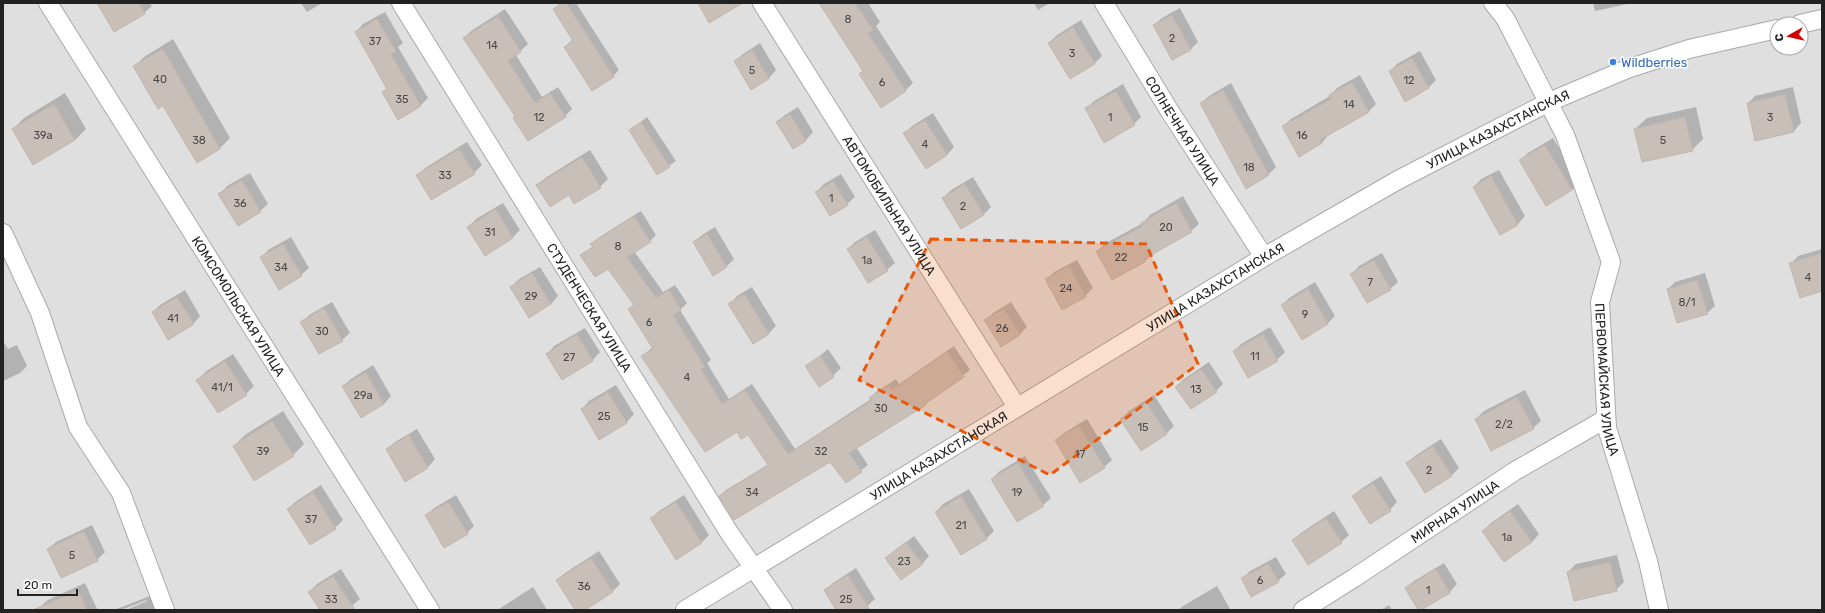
<svg xmlns="http://www.w3.org/2000/svg" width="1825" height="613" font-family="Rubik,sans-serif">
  <style>
    .residential { fill: #e0dfdf; fill-rule: evenodd }
    .shadow { fill: #0003 }
    .building { fill: #c7bfb8; stroke: #c4b6ab }
    .lines { fill: none; stroke-linecap: round; stroke-linejoin: round }
    .street-casing { stroke: #a9a9a9; stroke-width: 20 }
    .street { stroke: #fff; stroke-width: 18 }
    .marked { fill: #e8590c; fill-opacity: 0.2; stroke: #e8590c; stroke-width: 3; stroke-dasharray: 8 5; stroke-linejoin: round }
    .shop-dot { fill: #3f7fe0; stroke: #fff; stroke-width: 1.5 }
    .labels { text-anchor: middle; dominant-baseline: central; stroke-width: 3; stroke-linejoin: round; paint-order: stroke }
    .number-label { font-size: 11px; fill: #4b4948 }
    .shop-label { font-size: 13px; fill: #366cbe; stroke: #fff; text-anchor: start }
    .street-label { font-size: 13px; fill: #222; stroke: #fff }
  </style>
  <rect width="100%" height="100%" fill="#f2efe9"/>
  <path class="residential" d="M 3,3 L 1822,3 L 1822,610 L 3,610 ZM 1777,24 L 1801,24 L 1801,48 L 1777,48 Z"/>
  <path class="shadow" d="M 98,3 L 150,3 L 152,6 L 144,13 Z
    M 301,3 L 322,3 L 307,12 Z
    M 561,3 L 576,3 L 619,70 L 613,76 L 565,47 L 573,39 L 554,9 Z
    M 821,3 L 868,3 L 880,22 L 876,26 L 913,83 L 906,90 L 882,106 L 860,74 L 863,70 Z
    M 1034,3 L 1050,3 L 1038,10 Z
    M 1593,3 L 1632,3 L 1595,11 Z
    M 1180,8 L 1198,42 L 1191,49 L 1173,59 L 1154,25 L 1162,18 Z
    M 505,9 L 528,44 L 516,55 L 542,97 L 558,87 L 572,109 L 565,116 L 516,116 L 464,38 L 471,31 Z
    M 385,12 L 403,43 L 398,47 L 428,98 L 421,105 L 398,118 L 383,93 L 388,88 L 356,32 L 363,24 Z
    M 1081,20 L 1102,56 L 1095,63 L 1071,78 L 1049,43 L 1057,35 Z
    M 173,39 L 230,138 L 220,148 L 197,161 L 164,105 L 134,67 L 144,57 Z
    M 760,43 L 776,70 L 769,78 L 751,88 L 735,61 L 743,54 Z
    M 1420,51 L 1436,80 L 1428,88 L 1390,71 L 1397,64 Z
    M 1360,75 L 1376,104 L 1368,112 L 1329,134 L 1322,143 L 1300,155 L 1283,126 L 1291,119 L 1330,96 L 1337,88 Z
    M 1231,83 L 1276,167 L 1268,175 L 1201,103 L 1209,96 Z
    M 1123,84 L 1141,117 L 1134,124 L 1086,109 L 1094,101 Z
    M 1793,87 L 1801,123 L 1794,131 L 1756,139 L 1748,103 L 1755,96 Z
    M 65,93 L 86,129 L 75,140 L 13,129 L 24,118 Z
    M 798,107 L 813,132 L 806,140 L 793,148 L 777,122 L 785,115 Z
    M 1696,107 L 1703,139 L 1692,150 L 1635,129 L 1647,118 Z
    M 933,113 L 954,147 L 947,155 L 926,168 L 905,133 L 912,126 Z
    M 647,117 L 676,161 L 657,174 L 630,130 Z
    M 1553,138 L 1579,182 L 1572,190 L 1520,161 L 1528,153 Z
    M 467,142 L 482,165 L 474,173 L 417,176 L 425,168 Z
    M 590,150 L 608,179 L 600,187 L 537,185 L 545,178 Z
    M 1499,170 L 1525,216 L 1518,224 L 1500,234 L 1474,187 L 1481,179 Z
    M 250,173 L 268,204 L 260,211 L 220,194 L 227,186 Z
    M 841,174 L 855,197 L 847,204 L 816,192 L 824,184 Z
    M 973,177 L 991,207 L 984,214 L 961,228 L 943,198 L 951,190 Z
    M 1183,196 L 1199,224 L 1191,231 L 1153,253 L 1145,261 L 1112,279 L 1097,252 L 1104,244 L 1143,223 L 1150,215 Z
    M 503,203 L 520,230 L 513,237 L 485,254 L 469,227 L 476,219 Z
    M 641,211 L 656,235 L 650,241 L 634,251 L 663,292 L 675,285 L 687,303 L 680,310 L 711,360 L 707,363 L 729,399 L 752,384 L 795,449 L 871,399 L 870,398 L 876,392 L 896,379 L 899,384 L 954,346 L 970,370 L 926,404 L 856,447 L 868,465 L 846,482 L 831,460 L 720,496 L 726,490 L 769,464 L 748,434 L 737,430 L 642,356 L 653,347 L 629,309 L 634,304 L 608,268 L 582,255 L 593,246 L 592,244 L 598,238 Z
    M 715,227 L 734,259 L 727,266 L 694,242 L 702,235 Z
    M 875,230 L 895,263 L 887,270 L 848,249 L 855,242 Z
    M 291,237 L 309,268 L 301,275 L 279,288 L 261,258 L 268,250 Z
    M 1822,249 L 1822,290 L 1791,264 L 1798,256 Z
    M 1382,253 L 1398,282 L 1390,289 L 1352,274 L 1359,266 Z
    M 1077,260 L 1093,288 L 1085,296 L 1047,280 L 1054,272 Z
    M 540,267 L 558,296 L 551,304 L 511,287 L 519,279 Z
    M 1705,273 L 1715,306 L 1707,313 L 1668,289 L 1675,282 Z
    M 1315,282 L 1335,316 L 1328,323 L 1302,339 L 1282,305 L 1289,298 Z
    M 752,287 L 776,326 L 768,334 L 730,304 L 737,296 Z
    M 185,290 L 200,316 L 193,324 L 153,312 L 160,305 Z
    M 332,302 L 350,333 L 342,340 L 302,322 L 309,315 Z
    M 1011,302 L 1027,327 L 1019,335 L 986,320 L 993,313 Z
    M 1270,327 L 1285,352 L 1277,360 L 1234,351 L 1241,344 Z
    M 585,328 L 600,352 L 593,360 L 562,379 L 547,354 L 554,346 Z
    M 3,341 L 8,349 L 17,345 L 27,366 L 20,373 L 3,381 Z
    M 828,349 L 841,368 L 833,376 L 806,367 Z
    M 233,354 L 254,386 L 246,394 L 198,380 L 205,372 Z
    M 1209,362 L 1223,384 L 1216,391 L 1176,387 L 1184,379 Z
    M 373,365 L 391,396 L 384,404 L 343,386 L 351,379 Z
    M 616,385 L 634,414 L 627,422 L 600,439 L 582,409 L 589,401 Z
    M 1525,390 L 1541,421 L 1533,428 L 1476,419 L 1484,411 Z
    M 1154,395 L 1174,426 L 1166,434 L 1121,419 L 1129,411 Z
    M 283,411 L 304,444 L 293,455 L 234,446 L 245,435 Z
    M 1087,419 L 1112,460 L 1104,467 L 1056,440 L 1064,433 Z
    M 417,429 L 435,459 L 428,467 L 405,480 L 387,449 L 395,442 Z
    M 1441,439 L 1459,468 L 1451,476 L 1407,463 L 1415,456 Z
    M 1025,456 L 1051,498 L 1043,505 L 992,479 L 1000,471 Z
    M 1381,476 L 1397,502 L 1390,510 L 1353,496 L 1361,489 Z
    M 321,485 L 343,520 L 335,528 L 310,544 L 288,509 L 295,502 Z
    M 969,489 L 994,531 L 987,538 L 936,512 L 943,504 Z
    M 456,495 L 474,526 L 467,533 L 426,516 L 434,508 Z
    M 684,495 L 709,535 L 702,542 L 652,518 L 659,511 Z
    M 1518,504 L 1539,534 L 1532,542 L 1483,531 L 1491,523 Z
    M 1334,511 L 1349,535 L 1341,542 L 1293,540 L 1301,533 Z
    M 92,525 L 105,552 L 97,560 L 48,549 L 56,542 Z
    M 914,536 L 929,556 L 922,564 L 886,558 Z
    M 599,551 L 620,584 L 612,592 L 583,610 L 576,610 L 557,580 L 565,573 Z
    M 1617,555 L 1624,582 L 1616,590 L 1568,572 L 1576,564 Z
    M 1276,557 L 1286,574 L 1278,581 L 1242,579 L 1250,571 Z
    M 1444,563 L 1457,584 L 1450,592 L 1419,610 L 1406,588 L 1414,581 Z
    M 856,568 L 875,599 L 863,610 L 838,610 L 825,590 L 833,583 Z
    M 341,569 L 360,599 L 347,610 L 321,610 L 309,592 L 317,584 Z
    M 85,583 L 97,609 L 96,610 L 41,610 L 40,607 L 48,600 Z
    M 1217,586 L 1230,609 L 1229,610 L 1178,610 L 1183,606 Z
    M 533,587 L 547,610 L 498,610 L 499,609 Z
    M 150,596 L 156,610 L 126,610 L 147,601 L 147,600 L 121,610 L 114,610 Z
    M 1389,605 L 1392,610 L 1381,610 Z"/>
  <path class="building" d="M 97,3 L 139,3 L 145,14 L 114,32 Z
    M 562,3 L 565,3 L 569,7 L 614,77 L 592,91 L 564,47 L 573,41 L 553,9 Z
    M 698,3 L 743,3 L 709,23 Z
    M 819,3 L 855,3 L 873,30 L 868,33 L 906,91 L 881,108 L 859,74 L 863,71 Z
    M 1172,15 L 1191,50 L 1172,60 L 1153,25 Z
    M 498,16 L 521,52 L 508,61 L 535,103 L 550,93 L 566,117 L 528,141 L 513,118 L 515,116 L 463,38 Z
    M 377,19 L 396,51 L 391,54 L 421,106 L 398,120 L 382,92 L 387,89 L 355,32 Z
    M 1073,27 L 1095,64 L 1070,79 L 1048,43 Z
    M 163,49 L 220,149 L 197,163 L 163,106 L 158,109 L 133,66 Z
    M 752,50 L 769,79 L 751,90 L 734,61 Z
    M 1412,58 L 1429,88 L 1405,102 L 1389,71 Z
    M 1352,82 L 1369,112 L 1320,140 L 1322,143 L 1299,157 L 1282,126 L 1331,99 L 1329,95 Z
    M 1223,90 L 1269,175 L 1246,189 L 1200,103 Z
    M 1116,91 L 1135,125 L 1104,143 L 1085,108 Z
    M 1785,94 L 1794,132 L 1755,141 L 1747,103 Z
    M 54,104 L 75,140 L 33,165 L 12,129 Z
    M 790,114 L 806,141 L 793,149 L 776,122 Z
    M 1685,117 L 1693,151 L 1642,162 L 1634,129 Z
    M 925,120 L 947,155 L 926,169 L 903,133 Z
    M 641,122 L 670,167 L 657,175 L 629,130 Z
    M 1545,145 L 1572,190 L 1546,206 L 1519,160 Z
    M 459,149 L 475,174 L 431,200 L 416,175 Z
    M 582,157 L 601,188 L 574,204 L 569,195 L 550,207 L 536,185 Z
    M 1491,176 L 1518,225 L 1500,235 L 1473,187 Z
    M 242,180 L 261,212 L 238,226 L 218,194 Z
    M 833,181 L 848,205 L 830,216 L 815,192 Z
    M 965,184 L 984,215 L 961,229 L 942,198 Z
    M 1176,203 L 1192,232 L 1144,259 L 1145,262 L 1112,280 L 1096,251 L 1143,226 L 1141,223 Z
    M 496,209 L 513,238 L 485,256 L 467,227 Z
    M 634,216 L 651,242 L 627,257 L 656,298 L 669,290 L 681,310 L 673,315 L 705,367 L 701,369 L 722,404 L 745,390 L 788,454 L 871,401 L 869,398 L 889,385 L 892,390 L 947,352 L 964,377 L 925,404 L 926,405 L 849,453 L 862,472 L 846,483 L 830,462 L 734,520 L 719,496 L 768,465 L 748,435 L 741,439 L 737,432 L 705,452 L 641,356 L 653,349 L 628,309 L 634,305 L 608,269 L 595,277 L 580,255 L 593,247 L 590,244 Z
    M 707,234 L 727,267 L 713,276 L 693,242 Z
    M 867,237 L 888,271 L 868,283 L 847,249 Z
    M 283,244 L 302,276 L 279,290 L 260,257 Z
    M 1822,253 L 1822,291 L 1800,298 L 1789,263 Z
    M 1374,260 L 1391,290 L 1367,303 L 1350,274 Z
    M 1069,266 L 1086,297 L 1062,310 L 1045,279 Z
    M 532,273 L 551,304 L 529,318 L 510,287 Z
    M 1697,280 L 1708,314 L 1677,323 L 1667,289 Z
    M 1308,289 L 1328,324 L 1302,340 L 1281,305 Z
    M 744,294 L 769,334 L 753,344 L 728,304 Z
    M 177,297 L 194,324 L 168,340 L 152,312 Z
    M 324,308 L 343,341 L 319,354 L 300,322 Z
    M 1004,309 L 1020,335 L 1001,347 L 984,320 Z
    M 577,334 L 593,361 L 562,380 L 546,354 Z
    M 1263,334 L 1278,361 L 1248,378 L 1233,351 Z
    M 820,356 L 834,377 L 819,387 L 805,366 Z
    M 225,361 L 247,395 L 218,413 L 196,380 Z
    M 1201,369 L 1217,392 L 1191,409 L 1175,387 Z
    M 366,372 L 384,404 L 361,418 L 342,386 Z
    M 608,392 L 627,423 L 599,440 L 581,409 Z
    M 1517,397 L 1534,429 L 1491,451 L 1475,419 Z
    M 1146,402 L 1167,434 L 1141,451 L 1120,419 Z
    M 272,421 L 294,456 L 254,481 L 233,446 Z
    M 1079,426 L 1105,468 L 1080,483 L 1055,440 Z
    M 409,435 L 428,468 L 405,482 L 386,449 Z
    M 1433,446 L 1452,476 L 1425,493 L 1406,463 Z
    M 1018,463 L 1044,506 L 1017,522 L 991,479 Z
    M 1373,483 L 1391,511 L 1370,524 L 1352,496 Z
    M 313,492 L 336,529 L 310,545 L 287,509 Z
    M 961,496 L 987,539 L 961,555 L 935,512 Z
    M 448,502 L 468,534 L 444,548 L 425,515 Z
    M 676,502 L 702,543 L 676,560 L 650,518 Z
    M 1510,511 L 1532,542 L 1504,562 L 1482,531 Z
    M 1326,518 L 1342,543 L 1308,565 L 1292,540 Z
    M 84,531 L 98,561 L 61,578 L 47,549 Z
    M 906,542 L 923,564 L 901,580 L 885,558 Z
    M 591,558 L 613,592 L 585,610 L 575,610 L 556,580 Z
    M 1610,562 L 1617,591 L 1574,601 L 1567,572 Z
    M 1268,564 L 1279,582 L 1251,597 L 1241,578 Z
    M 1436,569 L 1450,593 L 1421,610 L 1418,610 L 1405,588 Z
    M 848,575 L 870,610 L 836,610 L 824,590 Z
    M 333,576 L 355,610 L 320,610 L 308,592 Z
    M 78,590 L 87,610 L 33,610 Z"/>
  <g class="lines">
    <defs>
      <g id="street">
        <path id="s1" d="M 48,3 L 430,610"/>
        <path id="s2" d="M 401,3 L 730,534 L 783,610"/>
        <path id="s3" d="M 762,3 L 1017,407"/>
        <path id="s4" d="M 1104,3 L 1169,110 L 1264,257"/>
        <path id="s5" d="M 1493,3 L 1505,18 L 1565,135 L 1611,262 L 1600,302 L 1607,428 L 1648,561 L 1659,610"/>
        <path d="M 1800,24 L 1822,19"/>
        <path d="M 3,233 L 40,313 L 78,427 L 121,493 L 165,610"/>
        <path id="s6" d="M 685,610 L 1264,257 L 1398,180 L 1549,102 L 1627,69 L 1689,49 L 1777,29"/>
        <path id="s7" d="M 1303,610 L 1354,578 L 1515,471 L 1602,421 L 1606,415"/>
      </g>
    </defs>
    <use href="#street" class="street-casing"/>
    <use href="#street" class="street"/>
  </g>
  <path class="marked" d="M 931,239 L 1146,244 L 1198,364 L 1050,475 L 859,380 Z"/>
  <circle class="shop-dot" cx="1613" cy="62" r="4"/>
  <g class="labels">
    <g class="number-label">
      <text x="848" y="19">8</text>
      <text x="1172" y="38">2</text>
      <text x="375" y="41">37</text>
      <text x="492" y="45">14</text>
      <text x="1072" y="53">3</text>
      <text x="752" y="70">5</text>
      <text x="160" y="79">40</text>
      <text x="1409" y="80">12</text>
      <text x="882" y="82">6</text>
      <text x="402" y="99">35</text>
      <text x="1349" y="104">14</text>
      <text x="539" y="117">12</text>
      <text x="1110" y="117">1</text>
      <text x="1770" y="117">3</text>
      <text x="43" y="135">39а</text>
      <text x="1302" y="135">16</text>
      <text x="199" y="140">38</text>
      <text x="1663" y="140">5</text>
      <text x="925" y="144">4</text>
      <text x="1249" y="167">18</text>
      <text x="445" y="175">33</text>
      <text x="831" y="198">1</text>
      <text x="240" y="203">36</text>
      <text x="963" y="206">2</text>
      <text x="1166" y="227">20</text>
      <text x="490" y="232">31</text>
      <text x="618" y="246">8</text>
      <text x="1121" y="257">22</text>
      <text x="867" y="260">1а</text>
      <text x="281" y="267">34</text>
      <text x="1808" y="277">4</text>
      <text x="1370" y="282">7</text>
      <text x="1066" y="288">24</text>
      <text x="531" y="296">29</text>
      <text x="1687" y="302">8/1</text>
      <text x="1305" y="314">9</text>
      <text x="173" y="318">41</text>
      <text x="649" y="322">6</text>
      <text x="1002" y="328">26</text>
      <text x="322" y="331">30</text>
      <text x="1255" y="356">11</text>
      <text x="569" y="357">27</text>
      <text x="687" y="377">4</text>
      <text x="222" y="387">41/1</text>
      <text x="1196" y="389">13</text>
      <text x="363" y="395">29а</text>
      <text x="881" y="408">30</text>
      <text x="604" y="416">25</text>
      <text x="1504" y="424">2/2</text>
      <text x="1143" y="427">15</text>
      <text x="263" y="451">39</text>
      <text x="821" y="451">32</text>
      <text x="1080" y="454">17</text>
      <text x="1429" y="470">2</text>
      <text x="752" y="492">34</text>
      <text x="1017" y="492">19</text>
      <text x="311" y="519">37</text>
      <text x="961" y="525">21</text>
      <text x="1507" y="537">1а</text>
      <text x="72" y="555">5</text>
      <text x="904" y="561">23</text>
      <text x="1260" y="580">6</text>
      <text x="584" y="586">36</text>
      <text x="1428" y="590">1</text>
      <text x="331" y="599">33</text>
      <text x="846" y="599">25</text>
    </g>
    <g class="shop-label">
      <text x="1621" y="62">Wildberries</text>
    </g>
    <g class="street-label">
      <text stroke="none"><textPath href="#s6" startOffset="945">УЛИЦА КАЗАХСТАНСКАЯ</textPath></text>
      <text stroke="none"><textPath href="#s4" startOffset="150">СОЛНЕЧНАЯ УЛИЦА</textPath></text>
      <text stroke="none"><textPath href="#s3" startOffset="239">АВТОМОБИЛЬНАЯ УЛИЦА</textPath></text>
      <text stroke="none"><textPath href="#s6" startOffset="621">УЛИЦА КАЗАХСТАНСКАЯ</textPath></text>
      <text stroke="none"><textPath href="#s1" startOffset="358">КОМСОМОЛЬСКАЯ УЛИЦА</textPath></text>
      <text stroke="none"><textPath href="#s2" startOffset="358">СТУДЕНЧЕСКАЯ УЛИЦА</textPath></text>
      <text stroke="none"><textPath href="#s5" startOffset="405">ПЕРВОМАЙСКАЯ УЛИЦА</textPath></text>
      <text stroke="none"><textPath href="#s6" startOffset="297">УЛИЦА КАЗАХСТАНСКАЯ</textPath></text>
      <text stroke="none"><textPath href="#s7" startOffset="181">МИРНАЯ УЛИЦА</textPath></text>
    </g>
  </g>
  <rect width="1825" height="613" fill="none" stroke="#222222" stroke-width="8"/>
  <g transform="translate(1789 36) rotate(262)"><circle r="19" fill="#ffffff" stroke="#a7a7a7"/>
  <path d="M0-3L7 15L0 10L-7 15Z" fill="#d40000"/>
  <text y="-6" font-size="11" font-weight="bold" text-anchor="middle" fill="#222222">С</text>
  </g>
  <path d="M18 589v6h59v-6" fill="none" stroke="#222222" stroke-width="2"/>
  <text x="24" y="589" font-size="12" fill="#222222" stroke="#ffffff" stroke-width="3" paint-order="stroke">20 m</text>
</svg>
